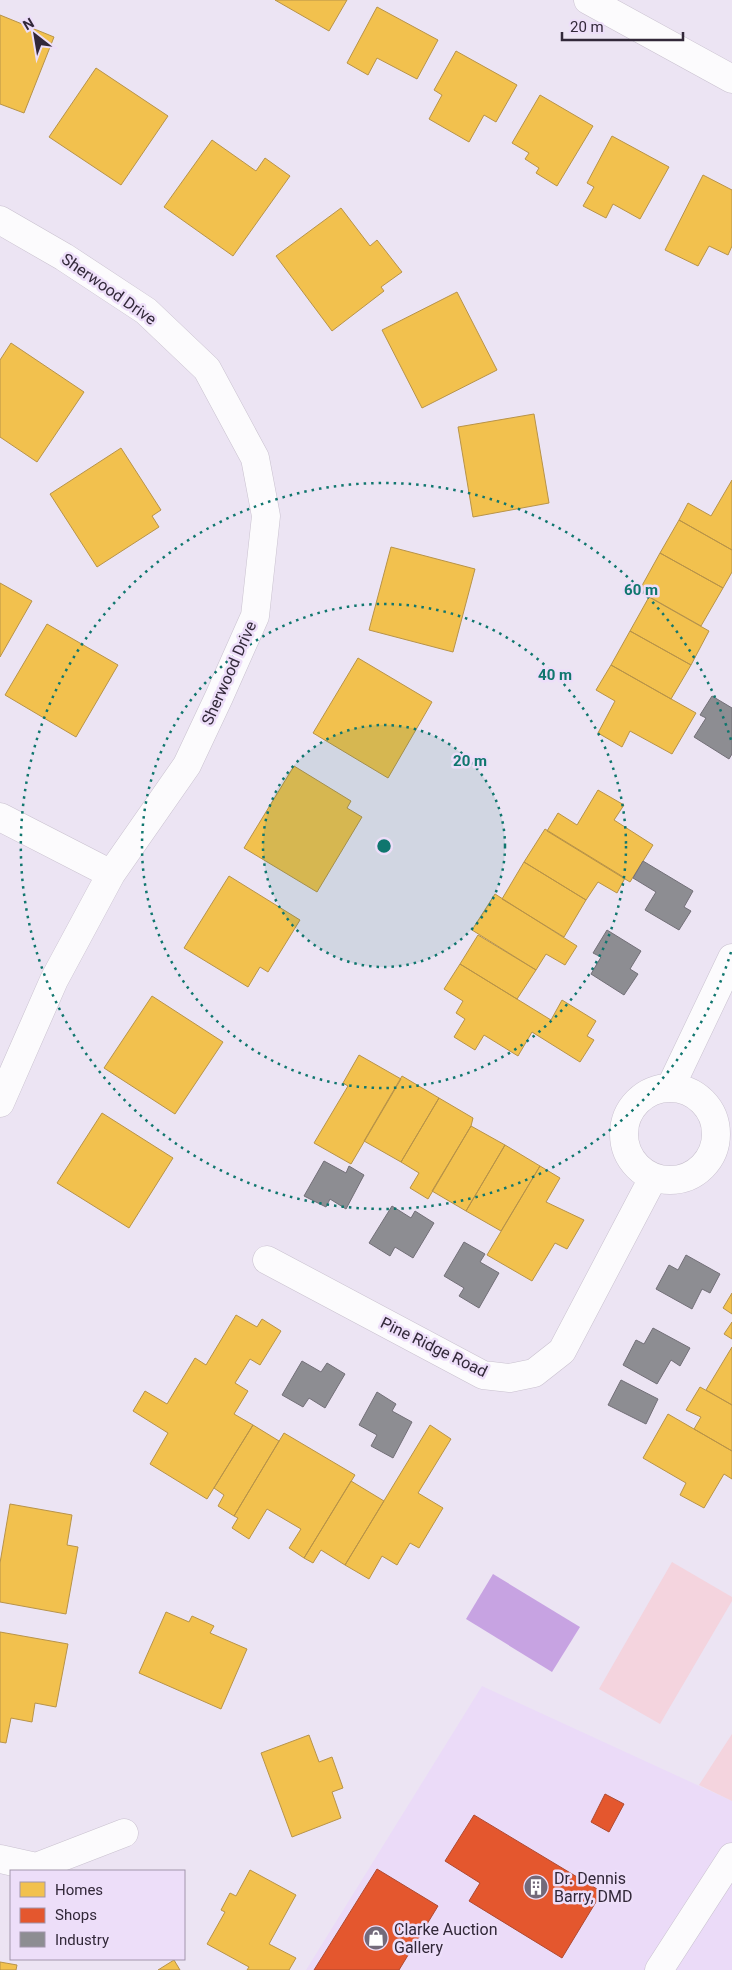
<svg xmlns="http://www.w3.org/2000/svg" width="732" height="1970" font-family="Roboto,sans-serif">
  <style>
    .built { fill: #ebdbf8 }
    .green { fill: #f4d4de }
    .water { fill: #c7a3e2 }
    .homes { fill: #f2c14e; stroke: #b89348 }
    .shops { fill: #e4572e; stroke: #af4931 }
    .industry { fill: #8d8d92; stroke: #726f77 }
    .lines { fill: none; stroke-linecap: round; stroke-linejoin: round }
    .minor-casing { stroke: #c9c1cf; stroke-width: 29 }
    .primary-casing { stroke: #c9c1cf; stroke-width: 29 }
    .minor { stroke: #fcfbfd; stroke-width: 28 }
    .primary { stroke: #fcfbfd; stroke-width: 28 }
    .ring { fill: none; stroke: #0f766e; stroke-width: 2.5; stroke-dasharray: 2.5 5 }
    .labels { text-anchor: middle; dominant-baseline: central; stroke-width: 5; stroke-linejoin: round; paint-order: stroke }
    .street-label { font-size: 16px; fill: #322839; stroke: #eddef9 }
    .poi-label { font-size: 16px; fill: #322839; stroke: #eddef9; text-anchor: start }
    .centre { fill: #0f766e; stroke: #eddef9; stroke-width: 2.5 }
    .ring-label { font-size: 15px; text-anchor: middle; font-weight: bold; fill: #0f766e; stroke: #eddef9; stroke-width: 5; stroke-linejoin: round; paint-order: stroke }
  </style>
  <rect width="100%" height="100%" fill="#ece4f3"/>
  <path class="built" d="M 482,1686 L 732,1801 L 732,1970 L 306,1970 Z"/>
  <path class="green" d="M 672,1562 L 732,1597 L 732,1601 L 660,1724 L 599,1689 Z
    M 732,1734 L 732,1801 L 699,1785 Z"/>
  <path class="water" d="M 493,1574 L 580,1627 L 552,1672 L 466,1619 Z"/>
  <path class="homes" d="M 275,0 L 347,0 L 329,31 Z
    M 377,7 L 438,40 L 417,79 L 377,58 L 368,75 L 347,63 Z
    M 0,15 L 54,37 L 24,113 L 0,104 Z
    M 456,51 L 517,85 L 496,122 L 484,115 L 469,142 L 429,119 L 442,95 L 434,90 Z
    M 96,68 L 168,116 L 121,185 L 49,137 Z
    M 540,95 L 593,126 L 557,186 L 536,173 L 539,168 L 525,159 L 529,153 L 512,143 Z
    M 612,136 L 669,167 L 640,219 L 613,204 L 606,218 L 583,206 L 594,187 L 587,183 Z
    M 212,140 L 256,171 L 265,158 L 290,176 L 233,256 L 164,207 Z
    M 703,175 L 732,190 L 732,246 L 728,255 L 709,246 L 698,266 L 665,250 Z
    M 341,208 L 370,246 L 377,240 L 402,272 L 381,287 L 384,291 L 332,331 L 276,256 Z
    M 457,292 L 497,370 L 422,408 L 382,330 Z
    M 11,343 L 84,392 L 37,462 L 0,437 L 0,360 Z
    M 534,414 L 549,503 L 473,517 L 458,427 Z
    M 121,448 L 161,510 L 152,516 L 159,527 L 97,567 L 50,494 Z
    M 732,480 L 732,550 L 679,520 L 688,503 L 711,516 Z
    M 679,520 L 732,550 L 732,572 L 723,588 L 660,553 Z
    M 391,547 L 475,569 L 453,652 L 369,630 Z
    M 660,553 L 723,588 L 701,626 L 639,591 Z
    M 0,583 L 32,601 L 0,657 Z
    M 649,597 L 709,631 L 691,665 L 630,631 Z
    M 47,624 L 118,665 L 76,737 L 5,695 Z
    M 630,631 L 691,665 L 671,699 L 611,665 Z
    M 358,658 L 432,702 L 388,778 L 313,733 Z
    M 611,665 L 696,713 L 672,754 L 630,731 L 622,747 L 598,733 L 615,701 L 596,690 Z
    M 294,766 L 351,801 L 347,808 L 362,817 L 317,892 L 244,848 Z
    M 598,790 L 624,805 L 614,820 L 653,845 L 630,882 L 547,831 L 558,813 L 577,825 Z
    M 545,829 L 625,878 L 617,893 L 598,882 L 586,900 L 524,862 Z
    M 524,862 L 586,900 L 564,937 L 502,899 Z
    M 229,876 L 300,920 L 268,972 L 260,967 L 248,987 L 184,948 Z
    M 495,894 L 577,946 L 565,965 L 546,954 L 536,970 L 472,930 Z
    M 478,935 L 536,970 L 517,999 L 460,964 Z
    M 460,964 L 551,1020 L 562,1000 L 596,1021 L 587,1036 L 594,1040 L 580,1062 L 532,1032 L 518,1056 L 484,1035 L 475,1050 L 454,1037 L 465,1019 L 456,1013 L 463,1001 L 444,989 Z
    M 152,996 L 223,1042 L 175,1114 L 104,1068 Z
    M 359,1055 L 401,1079 L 351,1164 L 314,1143 L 348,1086 L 343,1083 Z
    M 402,1076 L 439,1098 L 401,1162 L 364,1141 Z
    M 439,1098 L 473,1118 L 471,1126 L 428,1199 L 410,1188 L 419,1173 L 401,1162 Z
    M 102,1113 L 173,1158 L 129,1228 L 57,1183 Z
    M 471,1126 L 505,1145 L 466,1211 L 432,1191 Z
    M 505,1145 L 540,1166 L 501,1231 L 466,1211 Z
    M 540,1166 L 560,1178 L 546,1202 L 584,1220 L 567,1249 L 555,1243 L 532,1281 L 487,1255 Z
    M 732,1293 L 732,1314 L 723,1308 Z
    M 236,1315 L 257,1327 L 262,1319 L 281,1331 L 260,1365 L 250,1359 L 235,1383 L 248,1391 L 234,1414 L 253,1425 L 207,1499 L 150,1464 L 168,1433 L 133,1411 L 145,1391 L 167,1404 L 195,1358 L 206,1365 Z
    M 732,1322 L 732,1339 L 724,1334 Z
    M 732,1347 L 732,1405 L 706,1390 Z
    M 700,1387 L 732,1405 L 732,1451 L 694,1429 L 701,1417 L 686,1410 Z
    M 668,1414 L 732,1451 L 732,1479 L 724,1474 L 704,1508 L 680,1495 L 686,1483 L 643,1458 Z
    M 253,1425 L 279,1441 L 234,1516 L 218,1506 L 224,1495 L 214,1488 Z
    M 430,1425 L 451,1439 L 418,1493 L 443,1508 L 419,1548 L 410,1543 L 397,1565 L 382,1556 L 369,1579 L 345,1565 Z
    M 284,1433 L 355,1475 L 304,1558 L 289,1548 L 301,1529 L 267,1509 L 249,1539 L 232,1528 L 238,1518 L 234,1516 Z
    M 351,1481 L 384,1501 L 345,1565 L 321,1550 L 313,1563 L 304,1558 Z
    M 10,1504 L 72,1515 L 67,1545 L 78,1547 L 66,1614 L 0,1602 L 0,1563 Z
    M 166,1612 L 189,1622 L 192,1616 L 214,1626 L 210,1633 L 247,1649 L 221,1709 L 139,1673 Z
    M 0,1632 L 68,1644 L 56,1707 L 35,1703 L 32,1722 L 11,1718 L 6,1743 L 0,1742 Z
    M 309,1735 L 319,1762 L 332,1757 L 343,1788 L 332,1792 L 341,1818 L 292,1837 L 261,1753 Z
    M 250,1870 L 296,1895 L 269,1944 L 296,1958 L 289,1970 L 247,1970 L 249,1967 L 207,1944 L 225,1912 L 221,1910 L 230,1893 L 236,1896 Z
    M 174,1960 L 180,1970 L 158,1970 Z
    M 0,1962 L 17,1965 L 16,1970 L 0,1970 Z"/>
  <path class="shops" d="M 605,1794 L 624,1804 L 609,1832 L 591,1822 Z
    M 474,1815 L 602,1892 L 562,1958 L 469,1901 L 480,1883 L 445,1861 Z
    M 377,1869 L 438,1906 L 399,1970 L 314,1970 Z"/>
  <path class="industry" d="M 712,696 L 732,708 L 732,754 L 729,759 L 694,737 L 706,718 L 700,715 Z
    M 643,861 L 693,891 L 684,907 L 691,911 L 679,930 L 645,910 L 656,892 L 633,878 Z
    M 607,930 L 641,951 L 630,969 L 638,974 L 624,995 L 591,974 L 601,957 L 593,953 Z
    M 324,1161 L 346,1173 L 349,1166 L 364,1175 L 346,1209 L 330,1199 L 326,1207 L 304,1196 Z
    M 392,1206 L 411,1218 L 415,1211 L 434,1223 L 413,1258 L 395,1247 L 390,1256 L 369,1243 Z
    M 464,1242 L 485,1254 L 480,1262 L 499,1273 L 479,1308 L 459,1296 L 464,1288 L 444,1276 Z
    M 686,1255 L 720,1274 L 710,1293 L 702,1289 L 692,1309 L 656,1289 L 669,1265 L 678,1270 Z
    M 653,1328 L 690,1348 L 680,1366 L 671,1360 L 657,1384 L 623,1365 L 636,1340 L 644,1344 Z
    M 302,1361 L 321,1372 L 327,1363 L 345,1374 L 325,1408 L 309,1398 L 303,1407 L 282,1395 Z
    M 621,1380 L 658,1399 L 646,1424 L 608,1405 Z
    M 377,1392 L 396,1404 L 392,1411 L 412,1422 L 393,1458 L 371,1446 L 377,1435 L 359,1425 Z"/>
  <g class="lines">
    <defs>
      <path id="minor" d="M 588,0 L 732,79
        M 0,220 L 64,257 L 146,311 L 207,369 L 255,458 L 266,516 L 255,616 L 219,697 L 187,765 L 111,874 L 54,980 L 0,1103
        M 0,817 L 111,874
        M624 1134a46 46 0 1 1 92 0a46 46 0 1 1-92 0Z
        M 670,1088 L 732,958
        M 267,1260 L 483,1375 L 510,1378 L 534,1373 L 562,1351 L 653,1178
        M 0,1859 L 36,1867 L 124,1833"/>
      <path id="primary" d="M 659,1970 L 732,1857"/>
    </defs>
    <use href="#minor" class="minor-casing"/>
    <use href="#primary" class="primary-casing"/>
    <use href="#minor" class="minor"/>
    <use href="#primary" class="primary"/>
  </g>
  <circle cx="384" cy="846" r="121" fill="#0f766e" fill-opacity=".12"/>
  <g class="ring">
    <circle cx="384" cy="846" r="121"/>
    <circle cx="384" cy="846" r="242"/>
    <path d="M731 952A363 363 0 1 1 731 740"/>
  </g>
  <defs>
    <symbol id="building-disc" viewBox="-11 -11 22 22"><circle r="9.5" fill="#736a7a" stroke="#eddef9"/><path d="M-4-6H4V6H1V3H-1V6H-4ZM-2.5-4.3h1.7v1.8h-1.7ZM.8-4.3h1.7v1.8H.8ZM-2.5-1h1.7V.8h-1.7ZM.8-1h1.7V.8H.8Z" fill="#fff"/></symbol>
    <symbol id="shop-disc" viewBox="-11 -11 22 22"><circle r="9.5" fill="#736a7a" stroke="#eddef9"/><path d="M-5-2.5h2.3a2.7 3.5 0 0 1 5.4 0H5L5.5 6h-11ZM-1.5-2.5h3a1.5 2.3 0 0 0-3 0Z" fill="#fff"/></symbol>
  </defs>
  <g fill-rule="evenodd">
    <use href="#building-disc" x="522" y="1873" width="28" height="28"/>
    <use href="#shop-disc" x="362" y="1924" width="28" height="28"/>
  </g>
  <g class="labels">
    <g class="street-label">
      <text transform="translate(109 289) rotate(35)">Sherwood Drive</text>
      <text transform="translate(229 673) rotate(-66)">Sherwood Drive</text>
      <text transform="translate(434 1347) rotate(26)">Pine Ridge Road</text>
    </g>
    <g class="poi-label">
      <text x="554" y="1878">Dr. Dennis<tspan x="554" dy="18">Barry, DMD</tspan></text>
      <text x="394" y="1929">Clarke Auction<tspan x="394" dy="18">Gallery</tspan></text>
    </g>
  </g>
  <circle cx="384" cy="846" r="8" class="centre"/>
  <g class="ring-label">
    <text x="641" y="595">60 m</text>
    <text x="555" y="680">40 m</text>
    <text x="470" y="766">20 m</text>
  </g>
  <rect x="10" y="1870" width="175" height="90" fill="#eddef9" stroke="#a295ac"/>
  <rect x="20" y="1882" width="25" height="15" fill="#f2c14e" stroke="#a295ac"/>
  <text x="55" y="1895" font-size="15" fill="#322839">Homes</text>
  <rect x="20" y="1908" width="25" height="15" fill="#e4572e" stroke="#a295ac"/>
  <text x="55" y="1920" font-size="15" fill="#322839">Shops</text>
  <rect x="20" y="1932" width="25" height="15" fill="#8d8d92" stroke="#a295ac"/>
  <text x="55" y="1945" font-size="15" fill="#322839">Industry</text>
  <g transform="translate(35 35) rotate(329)" stroke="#eddef9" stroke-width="4" paint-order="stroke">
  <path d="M0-4L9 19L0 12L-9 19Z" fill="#322839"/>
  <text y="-8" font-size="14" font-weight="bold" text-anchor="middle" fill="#322839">N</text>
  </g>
  <path d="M562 32v8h121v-8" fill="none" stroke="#322839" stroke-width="2.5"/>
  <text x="570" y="32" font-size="15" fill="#322839" stroke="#eddef9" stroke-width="4" paint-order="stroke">20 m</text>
</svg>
